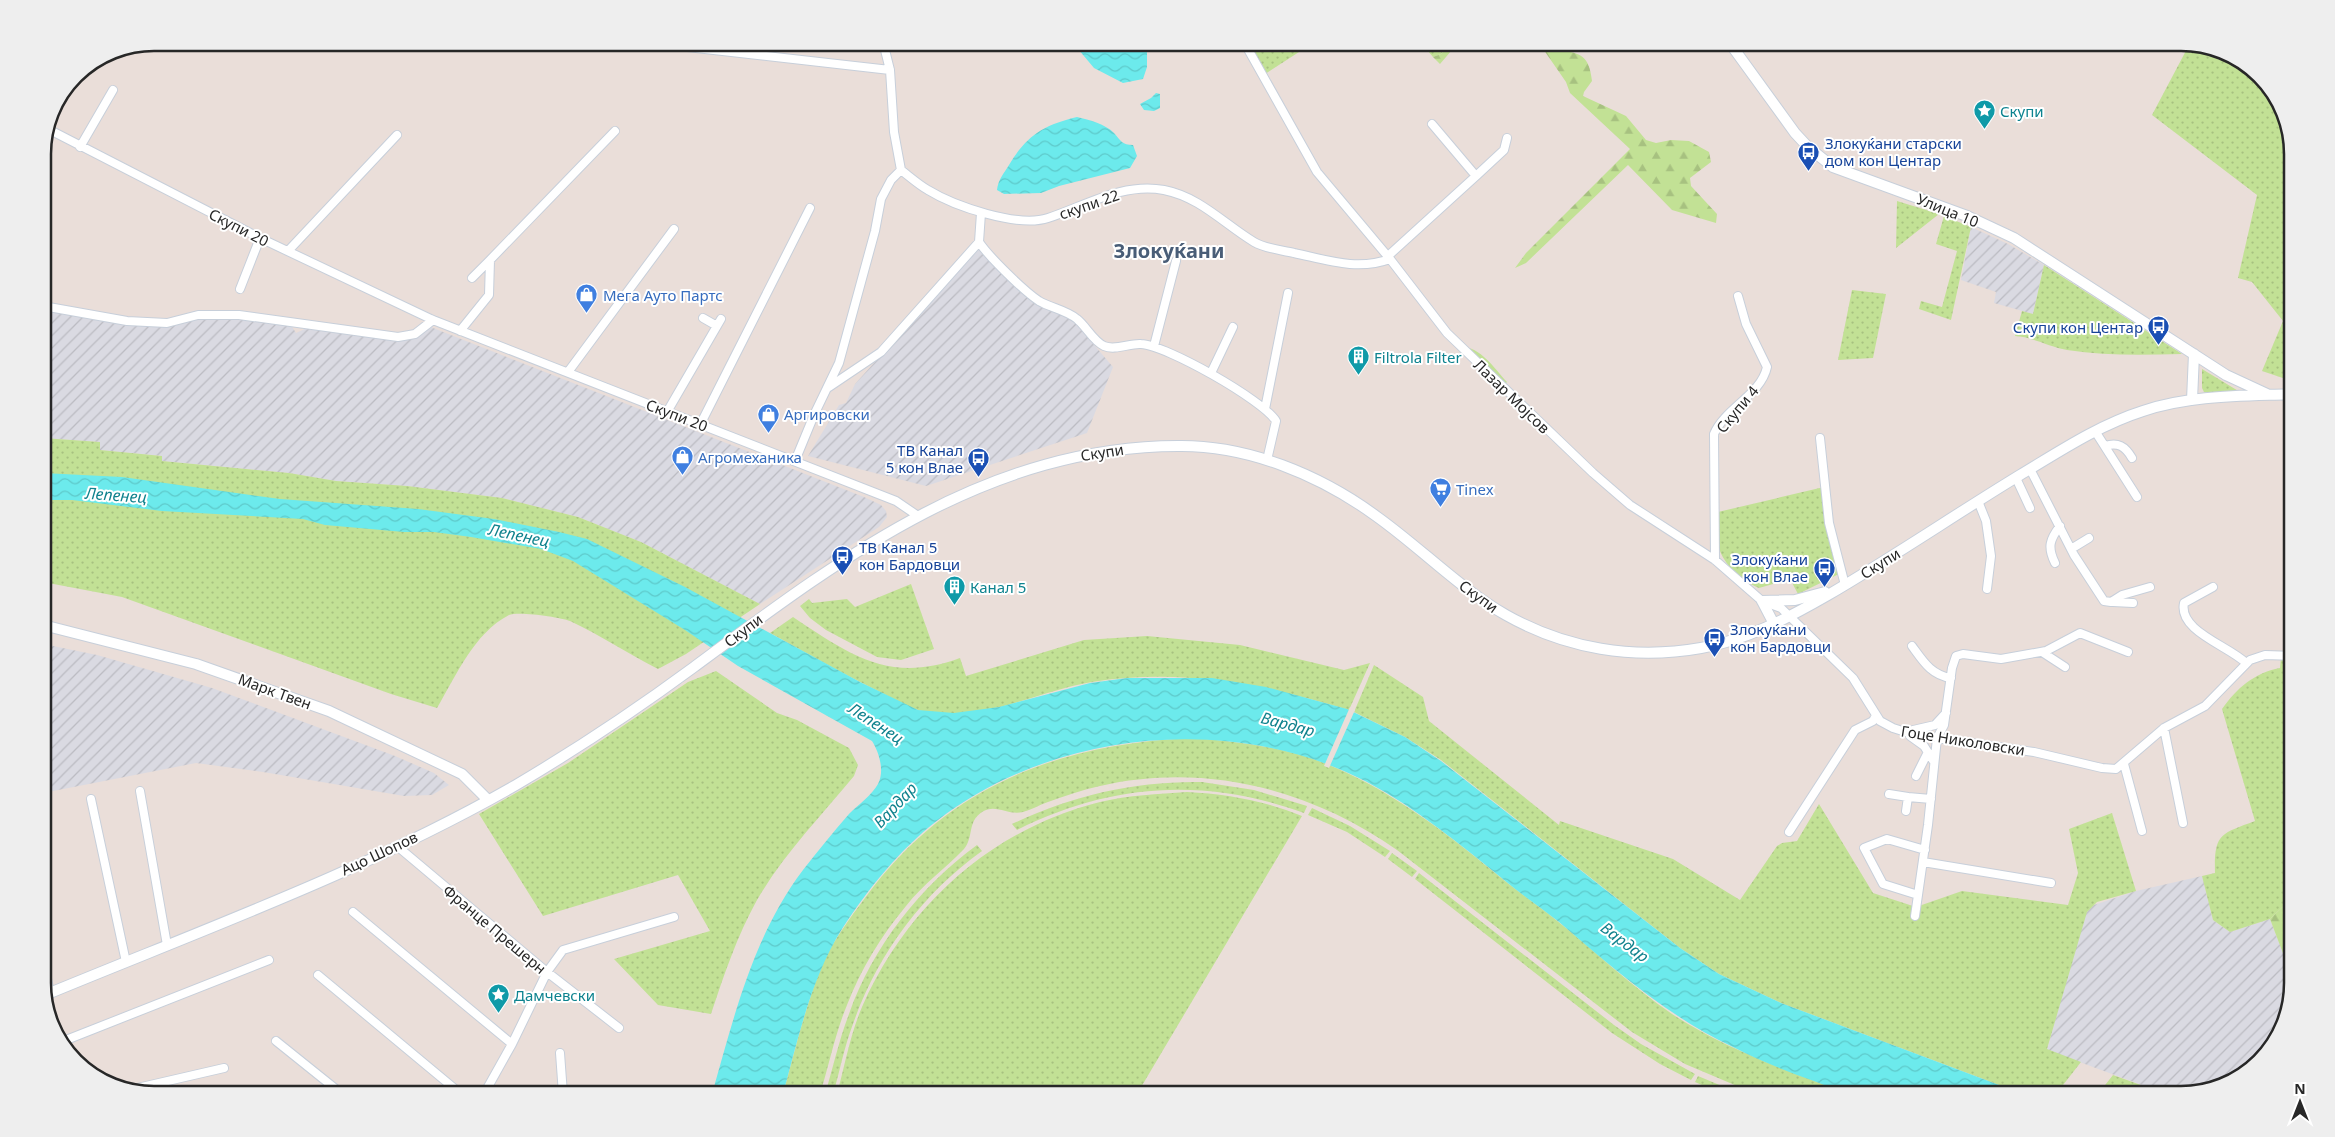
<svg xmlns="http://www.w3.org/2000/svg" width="2335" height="1137" font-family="'Noto Sans',sans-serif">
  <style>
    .industrial { fill: url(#industrial-furrows) }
    .grass { fill: url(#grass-dots) }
    .forest { fill: url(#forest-firs) }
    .water { fill: url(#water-waves) }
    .pier { fill: #eaded9 }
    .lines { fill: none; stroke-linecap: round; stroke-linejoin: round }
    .minor-casing { stroke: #c7cfda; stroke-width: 10 }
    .tertiary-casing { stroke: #c7cfda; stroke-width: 12 }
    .minor { stroke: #fff; stroke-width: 8 }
    .tertiary { stroke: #fff; stroke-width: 10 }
    .labels { text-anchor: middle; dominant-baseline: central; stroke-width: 4; stroke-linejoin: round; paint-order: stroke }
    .culture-label { font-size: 15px; fill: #0d838f; stroke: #fff; text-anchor: start }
    .transit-label { font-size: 15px; fill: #164399; stroke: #fff; text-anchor: start }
    .street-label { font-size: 15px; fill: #272727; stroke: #fff }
    .shop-label { font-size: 15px; fill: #366cbe; stroke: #fff; text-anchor: start }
    .water-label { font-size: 16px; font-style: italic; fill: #0f828d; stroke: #fff }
    .district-label { font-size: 20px; font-weight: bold; fill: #495d77; stroke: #fff }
    .rim { fill: none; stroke: #272727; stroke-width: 2.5 }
  </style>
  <defs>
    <pattern id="industrial-furrows" width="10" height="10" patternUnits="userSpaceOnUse" patternTransform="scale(1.25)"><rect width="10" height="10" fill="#dadae2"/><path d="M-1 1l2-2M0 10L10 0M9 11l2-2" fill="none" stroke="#bbbbc2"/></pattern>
    <pattern id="grass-dots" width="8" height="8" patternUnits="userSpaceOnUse" patternTransform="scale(1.25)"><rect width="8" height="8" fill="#c2e195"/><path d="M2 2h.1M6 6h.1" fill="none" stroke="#a7c180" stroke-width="1.8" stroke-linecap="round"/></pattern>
    <pattern id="forest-firs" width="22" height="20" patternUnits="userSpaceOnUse" patternTransform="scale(1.25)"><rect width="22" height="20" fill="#c2e195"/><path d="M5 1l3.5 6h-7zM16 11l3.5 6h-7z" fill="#a7c180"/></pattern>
    <pattern id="water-waves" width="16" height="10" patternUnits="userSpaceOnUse" patternTransform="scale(1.25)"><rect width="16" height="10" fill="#6ceaec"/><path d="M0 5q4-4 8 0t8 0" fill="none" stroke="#5ec9ca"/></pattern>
  </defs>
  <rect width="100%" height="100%" fill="#eaded9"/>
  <path class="industrial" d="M 1971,227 L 2008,244 L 2044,265 L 2033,314 L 1994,303 L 1996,292 L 1961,280 Z
    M 978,248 L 1037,304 L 1072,319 L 1113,367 L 1087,433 L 926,486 L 808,456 L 839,405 L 846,403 L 855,384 Z
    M 43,306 L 156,323 L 193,316 L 289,322 L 296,333 L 311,326 L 398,337 L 428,326 L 864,497 L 881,505 L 886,511 L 887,517 L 879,527 L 760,604 L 641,542 L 578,517 L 502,498 L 407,486 L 336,481 L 289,473 L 162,461 L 162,456 L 100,450 L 100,442 L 43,438 Z
    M 43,644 L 97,655 L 212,688 L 395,756 L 434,773 L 449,785 L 432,795 L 404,796 L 263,772 L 196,763 L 43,793 Z
    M 2202,876 L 2213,920 L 2230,932 L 2270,919 L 2292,977 L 2281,1032 L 2265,1047 L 2242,1076 L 2181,1094 L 2166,1094 L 2047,1050 L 2083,918 L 2091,906 L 2136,891 Z"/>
  <path class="grass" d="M 1244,43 L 1313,43 L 1262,76 Z
    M 1421,43 L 1450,43 L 1441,54 L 1433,57 Z
    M 2189,45 L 2230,54 L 2274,93 L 2292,148 L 2292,381 L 2262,371 L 2283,321 L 2252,282 L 2238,278 L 2257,195 L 2152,115 Z
    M 1897,201 L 1939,214 L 1896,248 Z
    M 1944,216 L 1971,227 L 1951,320 L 1919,309 L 1921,301 L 1942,307 L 1957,251 L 1936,244 Z
    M 2044,265 L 2182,354 C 2143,355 2105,356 2067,350 C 2049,347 2033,337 2015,336 L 2022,311 L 2033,314 Z
    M 1852,290 L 1886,294 L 1873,358 L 1838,360 Z
    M 2202,369 L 2240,392 L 2204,392 L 2202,388 Z
    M 43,438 L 100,442 L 100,450 L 162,456 L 162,461 L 289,473 L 336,481 L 407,486 L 502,498 L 578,517 L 641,542 L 760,604 L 686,654 L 658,669 C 629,654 600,635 570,621 C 560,617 518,611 509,615 C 474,633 456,676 437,708 L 391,694 L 122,597 L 43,582 Z
    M 1824,487 L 1843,572 L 1798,594 L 1790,579 L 1759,588 C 1744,582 1726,567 1720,551 C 1716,539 1718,524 1718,512 Z
    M 911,584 L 934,649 L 901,660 L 877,657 L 826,630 L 810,618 L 800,606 L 809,599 L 812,603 L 847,599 L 855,607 Z
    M 793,617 C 850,655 890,684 960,658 L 966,676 L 1084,640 L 1147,636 L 1240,645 L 1344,670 L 1370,663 L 1349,710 C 1262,684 1182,668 1092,682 C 1037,691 975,726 918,710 C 905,706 892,698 880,692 C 843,674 807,653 770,633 Z
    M 2281,657 L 2292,658 L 2292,898 L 2270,919 L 2230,932 L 2213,920 L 2202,876 L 2215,873 C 2214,834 2220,834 2255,821 L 2222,709 C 2237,688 2254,673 2280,668 Z
    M 1374,665 L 1423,697 L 1429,721 L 1559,825 L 1560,821 L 1673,859 L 1740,900 L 1777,846 L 1782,843 L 1797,841 L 1819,804 L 1873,893 L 1916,907 L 1962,891 L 2068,905 L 2078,873 L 2069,829 L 2112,813 L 2136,891 L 2097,902 L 2087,912 L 2047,1049 L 2081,1062 L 2056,1094 L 2023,1094 L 1781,1003 L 1719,974 L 1680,948 L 1441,760 L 1405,737 L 1354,712 Z
    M 716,671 L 777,713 L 797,720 L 849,748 L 858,765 L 854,776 C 821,816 783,855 757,900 C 737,936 724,975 711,1014 L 658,1005 L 614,959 L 710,931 L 678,875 L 543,916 L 479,814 L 568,763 L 688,682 Z
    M 1191,738 C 1234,741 1278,746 1319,761 C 1388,787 1448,834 1505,881 C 1521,894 1539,906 1556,920 C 1595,951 1631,986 1672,1014 C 1727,1050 1789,1071 1849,1094 L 1756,1094 L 1685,1064 L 1632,1032 L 1397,850 C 1310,789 1205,762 1100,786 C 1082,790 1065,796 1048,802 C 1039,805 1031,810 1023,812 C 1008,816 996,803 982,812 C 967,822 974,837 964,849 C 945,869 923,884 906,906 C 881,936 861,969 847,1005 C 835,1034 829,1065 820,1094 L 783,1094 C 795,1050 806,1003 824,961 C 835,938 850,918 865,898 C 946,787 1057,744 1191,738 Z
    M 1202,782 L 1254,790 L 1307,806 L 1304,813 C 1205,777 1111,783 1017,830 L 1012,824 C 1074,795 1134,781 1202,782 Z
    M 1187,792 C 1227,794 1265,801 1302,816 L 1137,1094 L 837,1094 C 845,1065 850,1035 862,1007 C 907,905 992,829 1100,802 C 1129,795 1158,794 1187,792 Z
    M 1312,808 L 1350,826 L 1390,851 L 1385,857 L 1347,832 L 1308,815 Z
    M 977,845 L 982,851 C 922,894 877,955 853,1024 C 844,1047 840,1071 833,1094 L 825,1094 C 833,1068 839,1040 849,1014 C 873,946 920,887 977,845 Z
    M 1392,853 L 1417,871 L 1412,877 L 1388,859 Z
    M 1419,873 L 1614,1025 L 1641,1044 L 1695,1074 L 1691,1080 L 1660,1064 L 1612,1033 L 1415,879 Z
    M 2113,1075 L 2166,1094 L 2098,1094 Z
    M 1698,1076 L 1741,1094 L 1722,1094 L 1695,1082 Z"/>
  <path class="forest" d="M 1450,43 L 1458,43 L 1440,64 L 1433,57 L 1441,54 Z
    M 1539,43 L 1552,43 L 1558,50 C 1582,53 1589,56 1592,81 L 1584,92 L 1583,96 L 1626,116 L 1646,140 L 1656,143 L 1671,140 L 1689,141 L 1709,152 L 1711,162 L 1690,178 L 1691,186 L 1717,214 L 1716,223 L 1672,210 L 1628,165 L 1526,263 L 1515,268 L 1526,253 L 1630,149 L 1570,93 L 1566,82 Z
    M 1460,346 C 1482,348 1493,367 1507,382 L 1502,387 Z
    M 2292,898 L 2292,977 L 2270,919 Z"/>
  <path class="water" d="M 1073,43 L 1147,43 L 1147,67 L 1143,79 L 1123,83 L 1094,68 Z
    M 1156,93 L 1160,94 L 1160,108 L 1154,111 L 1144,110 L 1140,104 L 1151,98 Z
    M 1077,117 C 1090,120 1105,124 1114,133 C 1121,141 1122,145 1133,145 L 1137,156 L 1130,168 L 1059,186 L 1041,193 L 1004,194 L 997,190 C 998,180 1004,173 1009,165 C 1027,135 1044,125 1077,117 Z
    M 43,473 L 122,477 L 280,499 L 418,509 L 494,519 L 559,532 L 587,539 L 685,587 L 860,682 L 918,710 L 954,713 L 999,707 L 1090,683 L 1127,678 L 1212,678 L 1266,687 L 1347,709 L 1405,737 L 1441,761 L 1680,948 L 1719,974 L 1781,1003 L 2023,1094 C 1982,1094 1941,1094 1900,1094 C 1883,1094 1863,1098 1847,1093 C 1835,1090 1822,1084 1811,1080 C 1784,1070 1758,1060 1733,1047 C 1667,1016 1614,969 1559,922 C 1541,908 1522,895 1504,880 C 1461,845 1416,808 1367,782 C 1235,713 1056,729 938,820 C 900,849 868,889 842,929 C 811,978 798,1039 783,1094 L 712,1094 C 734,1017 753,936 803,870 C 818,851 833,832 849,814 C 858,805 872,795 878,784 C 885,771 879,752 872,741 L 738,666 L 685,630 L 573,561 L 541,549 L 471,537 L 434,532 L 404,532 L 325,525 L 303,519 L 162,511 L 72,500 L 43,500 Z"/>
  <path class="pier" d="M 1350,707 L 1355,710 L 1329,768 L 1324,766 Z"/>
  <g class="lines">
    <defs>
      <path id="minor" d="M 643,42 L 890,70
        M 883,42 L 890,70 L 894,132 L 901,170 C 910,177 919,185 928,190 C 954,206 1018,228 1048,218 C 1085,206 1123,182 1164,190 C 1200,197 1224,224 1254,242 C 1266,249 1282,250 1294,253 C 1327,260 1357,271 1390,259
        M 1244,42 L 1317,172 L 1390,259 L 1447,333 L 1593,473 L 1630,505 L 1715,560 L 1762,601 L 1781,608 L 1853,678 L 1880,721 L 1893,728 L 1915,735 L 2034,752 L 2102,768 L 2116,769 L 2164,728 L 2205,706 L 2250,660 L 2265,655 L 2292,656
        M 48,129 L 260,238 L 433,320 L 896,501 L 918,516
        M 80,147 L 113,90
        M 43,150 L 49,130
        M 1476,176 L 1504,150 L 1507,138
        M 979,242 C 989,257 1024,291 1039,301 C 1051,308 1066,310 1077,319 C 1086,326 1093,341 1104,346 C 1115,351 1130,343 1141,344 C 1166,345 1263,400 1276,421 L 1267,460
        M 288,251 L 397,135
        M 1388,256 L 1476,176 L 1432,124
        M 472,278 L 490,260
        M 240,289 L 260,238
        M 43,306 L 127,321 L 167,323 L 198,315 L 239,315 L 398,337 L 415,334 L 433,320
        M 703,318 L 717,326
        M 460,331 L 489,295 L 490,260 L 615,131
        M 1154,346 L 1176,261
        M 568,372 L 674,229
        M 1211,373 L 1233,327
        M 829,387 L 881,352 L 979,242 L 981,213
        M 1265,409 L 1288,293
        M 667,412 L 721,319
        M 700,425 L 810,208
        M 2095,431 L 2137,497
        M 1820,438 L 1829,523 L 1845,585
        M 2105,446 C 2118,442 2125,446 2132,458
        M 795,461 L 814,415 L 839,363 L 875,231 L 881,199 L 891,180 L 901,170
        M 2030,469 L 2074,555 L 2104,601 L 2111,602 L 2122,595 L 2150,587
        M 2016,478 L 2030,508
        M 1978,501 L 1986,521 L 1991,556 L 1987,589
        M 2071,549 L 2089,538
        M 1715,560 L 1714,434 C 1725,408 1761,395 1767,367 L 1746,324 L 1738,296
        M 2055,563 C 2047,547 2050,539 2060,526
        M 2213,587 L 2184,603 C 2178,631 2229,646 2246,663
        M 2113,602 L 2133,603
        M 1912,646 C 1923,661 1931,675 1951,678
        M 2042,652 L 2065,667
        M 2164,728 L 2183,823
        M 1909,731 L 1935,725 L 1946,713
        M 1910,736 L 1924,746 L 1934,762
        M 2124,764 L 2142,831
        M 1916,776 L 1928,752
        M 140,791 L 167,945
        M 1889,794 L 1908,797
        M 91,799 L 126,962
        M 1906,811 L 1908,797 L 1931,799
        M 1789,832 L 1855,730 L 1873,721 L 1876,715
        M 397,846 L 547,972 L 619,1028
        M 1923,862 L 2051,883
        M 1918,895 L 1883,884 L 1864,848 L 1887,839 L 1925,850
        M 353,912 L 512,1044
        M 1915,916 L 1928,825 L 1937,738 L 1944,725 L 1952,668 L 1956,656 L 1963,654 L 2001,659 L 2046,651 L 2080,633 L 2128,652
        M 43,959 L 50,993
        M 318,975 L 461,1094
        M 276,1041 L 342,1094
        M 61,1042 L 269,960
        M 560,1053 L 563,1094
        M 133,1089 L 224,1068
        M 484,1094 L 512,1044 L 547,972 L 563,950 L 674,917"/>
      <path id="tertiary" d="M 1729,42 L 1795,133 L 1808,147 L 1833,167 L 1967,216 L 2014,238 L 2226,375 L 2267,394
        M 2192,400 L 2194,354
        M 1762,601 L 1795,600 L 1825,592
        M 1762,601 L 1774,624
        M 43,625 L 196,664 L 329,711 L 462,774 L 488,800
        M 45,995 C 202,930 368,870 516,785 C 577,749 637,709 694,667 C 841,558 986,447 1178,446 C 1248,445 1320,475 1376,516 C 1421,548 1459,588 1506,615 C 1566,649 1634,660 1701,648 C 1747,640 1788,618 1828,595 C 1893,557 1956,514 2020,475 C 2060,451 2099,425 2143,411 C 2190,395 2243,396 2292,394"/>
    </defs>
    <use href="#minor" class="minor-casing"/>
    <use href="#tertiary" class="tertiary-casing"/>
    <use href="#minor" class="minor"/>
    <use href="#tertiary" class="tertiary"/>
  </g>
  <defs>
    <symbol id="sight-pin" viewBox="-11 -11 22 30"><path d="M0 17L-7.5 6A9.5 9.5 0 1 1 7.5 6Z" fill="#0f9aa8" stroke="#fff"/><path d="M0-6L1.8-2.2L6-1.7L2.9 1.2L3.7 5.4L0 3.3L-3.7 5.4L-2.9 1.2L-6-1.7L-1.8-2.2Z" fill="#fff"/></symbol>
    <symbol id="bus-pin" viewBox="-11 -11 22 30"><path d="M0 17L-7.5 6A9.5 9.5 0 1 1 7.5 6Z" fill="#1a4fb4" stroke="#fff"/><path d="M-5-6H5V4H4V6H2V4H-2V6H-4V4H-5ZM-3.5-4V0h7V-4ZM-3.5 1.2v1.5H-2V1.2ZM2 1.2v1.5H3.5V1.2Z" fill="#fff"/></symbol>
    <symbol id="shop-pin" viewBox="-11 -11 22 30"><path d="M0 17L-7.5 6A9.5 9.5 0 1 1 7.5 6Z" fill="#3f7fe0" stroke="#fff"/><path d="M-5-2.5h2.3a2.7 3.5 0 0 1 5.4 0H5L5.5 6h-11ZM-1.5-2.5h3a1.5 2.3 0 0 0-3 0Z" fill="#fff"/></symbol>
    <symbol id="building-pin" viewBox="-11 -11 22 30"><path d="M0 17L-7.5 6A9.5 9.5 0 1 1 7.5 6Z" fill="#0f9aa8" stroke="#fff"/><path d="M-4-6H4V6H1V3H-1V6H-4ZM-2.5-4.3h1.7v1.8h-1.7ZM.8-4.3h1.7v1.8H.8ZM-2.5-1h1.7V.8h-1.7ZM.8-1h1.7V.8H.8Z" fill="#fff"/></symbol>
    <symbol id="supermarket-pin" viewBox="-11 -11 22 30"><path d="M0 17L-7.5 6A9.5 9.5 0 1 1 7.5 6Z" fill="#3f7fe0" stroke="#fff"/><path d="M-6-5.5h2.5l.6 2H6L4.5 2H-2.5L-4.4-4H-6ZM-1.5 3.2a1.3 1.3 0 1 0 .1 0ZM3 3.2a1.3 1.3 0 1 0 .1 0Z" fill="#fff"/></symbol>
  </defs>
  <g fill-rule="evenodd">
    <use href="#sight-pin" x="1972" y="98" width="25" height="34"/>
    <use href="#bus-pin" x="1796" y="140" width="25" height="34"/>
    <use href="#shop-pin" x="574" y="282" width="25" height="34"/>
    <use href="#bus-pin" x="2146" y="314" width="25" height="34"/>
    <use href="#building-pin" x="1346" y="344" width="25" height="34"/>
    <use href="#shop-pin" x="756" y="402" width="25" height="34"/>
    <use href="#shop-pin" x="670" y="444" width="25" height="34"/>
    <use href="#bus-pin" x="966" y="446" width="25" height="34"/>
    <use href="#supermarket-pin" x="1428" y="476" width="25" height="34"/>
    <use href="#bus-pin" x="830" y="544" width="25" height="34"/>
    <use href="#bus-pin" x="1812" y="556" width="25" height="34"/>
    <use href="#building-pin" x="942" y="574" width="25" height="34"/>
    <use href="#bus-pin" x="1702" y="626" width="25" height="34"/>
    <use href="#sight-pin" x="486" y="982" width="25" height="34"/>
  </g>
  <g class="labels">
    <g class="culture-label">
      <text x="2000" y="111">Скупи</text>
      <text x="1374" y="357">Filtrola Filter</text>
      <text x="970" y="587">Канал 5</text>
      <text x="514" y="995">Дамчевски</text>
    </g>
    <g class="transit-label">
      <text x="1825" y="143">Злокуќани старски<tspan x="1825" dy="17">дом кон Центар</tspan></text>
      <text x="2143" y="327" text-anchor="end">Скупи кон Центар</text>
      <text x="963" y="450" text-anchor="end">ТВ Канал<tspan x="963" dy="17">5 кон Влае</tspan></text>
      <text x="859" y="547">ТВ Канал 5<tspan x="859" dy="17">кон Бардовци</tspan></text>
      <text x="1808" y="559" text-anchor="end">Злокуќани<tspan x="1808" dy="17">кон Влае</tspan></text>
      <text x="1730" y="629">Злокуќани<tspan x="1730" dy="17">кон Бардовци</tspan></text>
    </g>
    <g class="street-label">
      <text transform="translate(1089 204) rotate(-19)">скупи 22</text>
      <text transform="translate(1948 210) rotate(22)">Улица 10</text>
      <text transform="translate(239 227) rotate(27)">Скупи 20</text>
      <text transform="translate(1512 396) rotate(44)">Лазар Мојсов</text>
      <text transform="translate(1737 409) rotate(-50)">Cкупи 4</text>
      <text transform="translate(677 415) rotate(21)">Скупи 20</text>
      <text transform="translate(1102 452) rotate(-9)">Скупи</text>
      <text transform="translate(1880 563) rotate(-32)">Скупи</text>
      <text transform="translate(1479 596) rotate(36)">Скупи</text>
      <text transform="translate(743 630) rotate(-37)">Скупи</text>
      <text transform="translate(275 691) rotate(20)">Марк Твен</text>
      <text transform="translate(1963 740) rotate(9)">Гоце Николовски</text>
      <text transform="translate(379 853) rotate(-25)">Ацо Шопов</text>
      <text transform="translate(495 929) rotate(40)">Франце Прешерн</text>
    </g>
    <g class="shop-label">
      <text x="603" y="295">Мега Ауто Партс</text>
      <text x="784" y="414">Аргировски</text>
      <text x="698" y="457">Агромеханика</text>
      <text x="1456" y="489">Tinex</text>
    </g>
    <g class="water-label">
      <text transform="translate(116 495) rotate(4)">Лепенец</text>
      <text transform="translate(519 535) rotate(12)">Лепенец</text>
      <text transform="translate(876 723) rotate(33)">Лепенец</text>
      <text transform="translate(1288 724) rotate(15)">Вардар</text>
      <text transform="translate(895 805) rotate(-47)">Вардар</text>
      <text transform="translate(1625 942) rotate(37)">Вардар</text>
    </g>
    <g class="district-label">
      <text x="1169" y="250">Злокуќани</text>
    </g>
  </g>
  <path d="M0 0H2335V1137H0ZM154 51H2181A103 103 0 0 1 2284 154V983A103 103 0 0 1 2181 1086H154A103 103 0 0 1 51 983V154A103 103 0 0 1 154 51Z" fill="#eee" fill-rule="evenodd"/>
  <path class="rim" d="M154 51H2181A103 103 0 0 1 2284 154V983A103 103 0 0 1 2181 1086H154A103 103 0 0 1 51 983V154A103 103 0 0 1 154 51Z"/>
  <g transform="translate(2300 1102)" stroke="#ffffff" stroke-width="4" paint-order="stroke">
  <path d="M0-4L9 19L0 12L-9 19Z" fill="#272727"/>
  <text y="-8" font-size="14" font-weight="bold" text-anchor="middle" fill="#272727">N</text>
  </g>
</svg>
